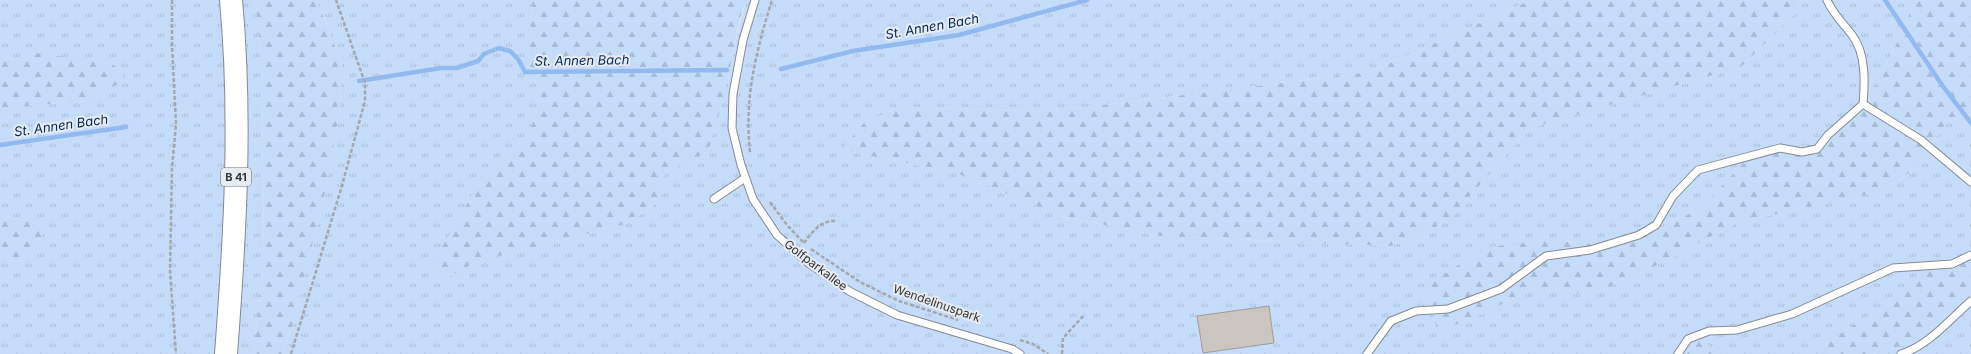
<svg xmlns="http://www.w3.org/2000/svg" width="1971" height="354" font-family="Inter,sans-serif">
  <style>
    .grass { fill: url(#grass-tufts) }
    .forest { fill: url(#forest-firs) }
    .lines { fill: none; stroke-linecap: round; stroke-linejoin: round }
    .stream { stroke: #93baee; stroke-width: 4.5 }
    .building { fill: #cac6bf; stroke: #a19d97 }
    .lane-casing { stroke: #858a90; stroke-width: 9 }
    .highway-casing { stroke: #858a90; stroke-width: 24 }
    .path { stroke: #a5a8ad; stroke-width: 2.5; stroke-dasharray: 4 2; stroke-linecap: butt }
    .lane { stroke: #fff; stroke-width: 7 }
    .highway { stroke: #fff; stroke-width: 22 }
    .labels { text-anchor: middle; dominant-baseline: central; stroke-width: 4; stroke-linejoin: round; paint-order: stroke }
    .shield { fill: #e7ebf2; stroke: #6a6d70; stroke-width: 1 }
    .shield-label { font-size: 11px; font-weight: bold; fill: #353739 }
    .street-label { font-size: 12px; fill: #353739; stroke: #e7ebf2 }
    .water-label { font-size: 13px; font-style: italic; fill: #042957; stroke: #e7ebf2 }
  </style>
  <defs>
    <pattern id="grass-tufts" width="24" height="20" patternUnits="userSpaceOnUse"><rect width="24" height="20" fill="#c5dbfa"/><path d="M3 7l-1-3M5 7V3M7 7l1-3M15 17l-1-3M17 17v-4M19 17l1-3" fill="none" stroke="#aabdd7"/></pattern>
    <pattern id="forest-firs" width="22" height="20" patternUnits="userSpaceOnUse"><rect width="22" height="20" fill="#c5dbfa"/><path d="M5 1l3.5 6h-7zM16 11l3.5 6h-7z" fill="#aabdd7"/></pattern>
  </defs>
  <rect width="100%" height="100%" fill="#e7ebf2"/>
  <path class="grass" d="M 0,0 L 255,0 L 262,69 L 264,260 L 253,354 L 0,354 L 0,260 L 24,260 L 27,221 L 0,215 L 0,109 L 81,101 L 37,53 L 0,61 Z
    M 317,0 L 532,0 L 529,63 L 541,98 L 529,133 L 476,188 L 445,279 L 476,262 L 626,224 L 657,203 L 665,172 L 708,152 L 746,0 L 1531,0 L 1370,72 L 1046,112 L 899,107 L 841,150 L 956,173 L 1064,217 L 1160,236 L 1391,246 L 1447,222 L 1530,128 L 1741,67 L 1798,11 L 1800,0 L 1915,0 L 1903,30 L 1865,109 L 1823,142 L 1748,158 L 1701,208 L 1622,248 L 1555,240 L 1485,313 L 1532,288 L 1590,294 L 1632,278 L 1739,222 L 1884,191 L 1914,169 L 1946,123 L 1971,113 L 1971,262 L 1957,258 L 1823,345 L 1831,354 L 1725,354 L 1699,341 L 1686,354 L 283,354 L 293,323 L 326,189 L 340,107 L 342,65 Z
    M 1971,293 L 1971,354 L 1873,354 L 1919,341 Z"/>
  <path class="forest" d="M 255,0 L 317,0 L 342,65 L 340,107 L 326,189 L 293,323 L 283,354 L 253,354 L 264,260 L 262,69 Z
    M 532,0 L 746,0 L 741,15 L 723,100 L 708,152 L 666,172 L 657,203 L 626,224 L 476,262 L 445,279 L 430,268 L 476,188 L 529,133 L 541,98 L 529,63 Z
    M 1531,0 L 1800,0 L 1798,11 L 1741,67 L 1530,128 L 1447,222 L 1391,246 L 1160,236 L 1064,217 L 956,173 L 841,150 L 865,122 L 899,107 L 1046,112 L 1370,72 Z
    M 1915,0 L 1971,0 L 1971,113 L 1946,123 L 1914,169 L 1884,191 L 1739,222 L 1632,278 L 1590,294 L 1532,288 L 1485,313 L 1438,332 L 1425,286 L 1487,247 L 1555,240 L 1622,248 L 1701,208 L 1748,158 L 1823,142 L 1865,109 L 1903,30 Z
    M 37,53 L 112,64 L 125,73 L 123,82 L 81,101 L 0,109 L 0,61 Z
    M 0,215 L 27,221 L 43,232 L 42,242 L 24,260 L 0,260 Z
    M 1957,258 L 1971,262 L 1971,293 L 1919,341 L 1873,354 L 1831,354 L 1823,345 L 1872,313 L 1934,266 Z
    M 1699,341 L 1725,354 L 1686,354 Z"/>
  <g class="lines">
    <path class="stream" d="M 1885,0 L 1942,85 L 1971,123
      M 781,69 L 853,51 L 959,35 L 1087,0
      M 359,81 L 441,68 L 457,68 L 478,61 L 484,54 L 499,48 L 510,51 L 518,59 L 525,72 L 727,70
      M 0,145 L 126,127"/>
  </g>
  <path class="building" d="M 1269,306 L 1274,343 L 1203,353 L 1197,316 Z"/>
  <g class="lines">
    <defs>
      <path id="lane" d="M 755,0 L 743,40 L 733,94 L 732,128 L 741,165 L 753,199 L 777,235 L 807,262 L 849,291 L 897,315 L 1012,349 L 1020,354
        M 1863,104 L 1921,140 L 1971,182
        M 714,199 L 745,178
        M 1367,354 L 1391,321 L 1416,311 L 1448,309 L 1501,289 L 1546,256 L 1590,250 L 1639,235 L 1656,225 L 1673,196 L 1698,170 L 1780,148 L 1802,152 L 1817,149 L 1828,135 L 1863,104 C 1865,82 1866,53 1852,35 C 1843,23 1833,14 1827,0
        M 1678,354 L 1688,339 L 1709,331 L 1737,330 L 1792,314 L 1893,268 L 1952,264 L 1971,255
        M 1901,354 C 1928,346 1950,319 1971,301"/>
      <path id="highway" d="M 226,354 C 235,236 242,118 231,0"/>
    </defs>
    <use href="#lane" class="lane-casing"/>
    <use href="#highway" class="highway-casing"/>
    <path class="path" d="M 172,0 L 172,46 L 176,124 L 172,168 L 170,271 L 176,354
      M 750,152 C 744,97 756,52 772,0
      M 770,202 L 787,225 L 804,243
      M 804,243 C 811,233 821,220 835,221
      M 811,249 L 860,282 L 899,301 L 958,320
      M 1020,340 L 1033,344 L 1048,354
      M 291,354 L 341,189 L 365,101 L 365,83 L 336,0
      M 1062,354 L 1063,338 L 1085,314"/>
    <use href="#lane" class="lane"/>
    <use href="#highway" class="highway"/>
  </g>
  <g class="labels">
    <rect class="shield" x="221" y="168" width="30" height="18" rx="3"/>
    <g class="shield-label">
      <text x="236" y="177">B 41</text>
    </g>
    <g class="street-label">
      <text transform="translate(816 265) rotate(37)">Golfparkallee</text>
      <text transform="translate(937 303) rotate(19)">Wendelinuspark</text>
    </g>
    <g class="water-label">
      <text transform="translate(932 26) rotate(-10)">St. Annen Bach</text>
      <text transform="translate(582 60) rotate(-1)">St. Annen Bach</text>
      <text transform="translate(61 125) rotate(-8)">St. Annen Bach</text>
    </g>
  </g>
</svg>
